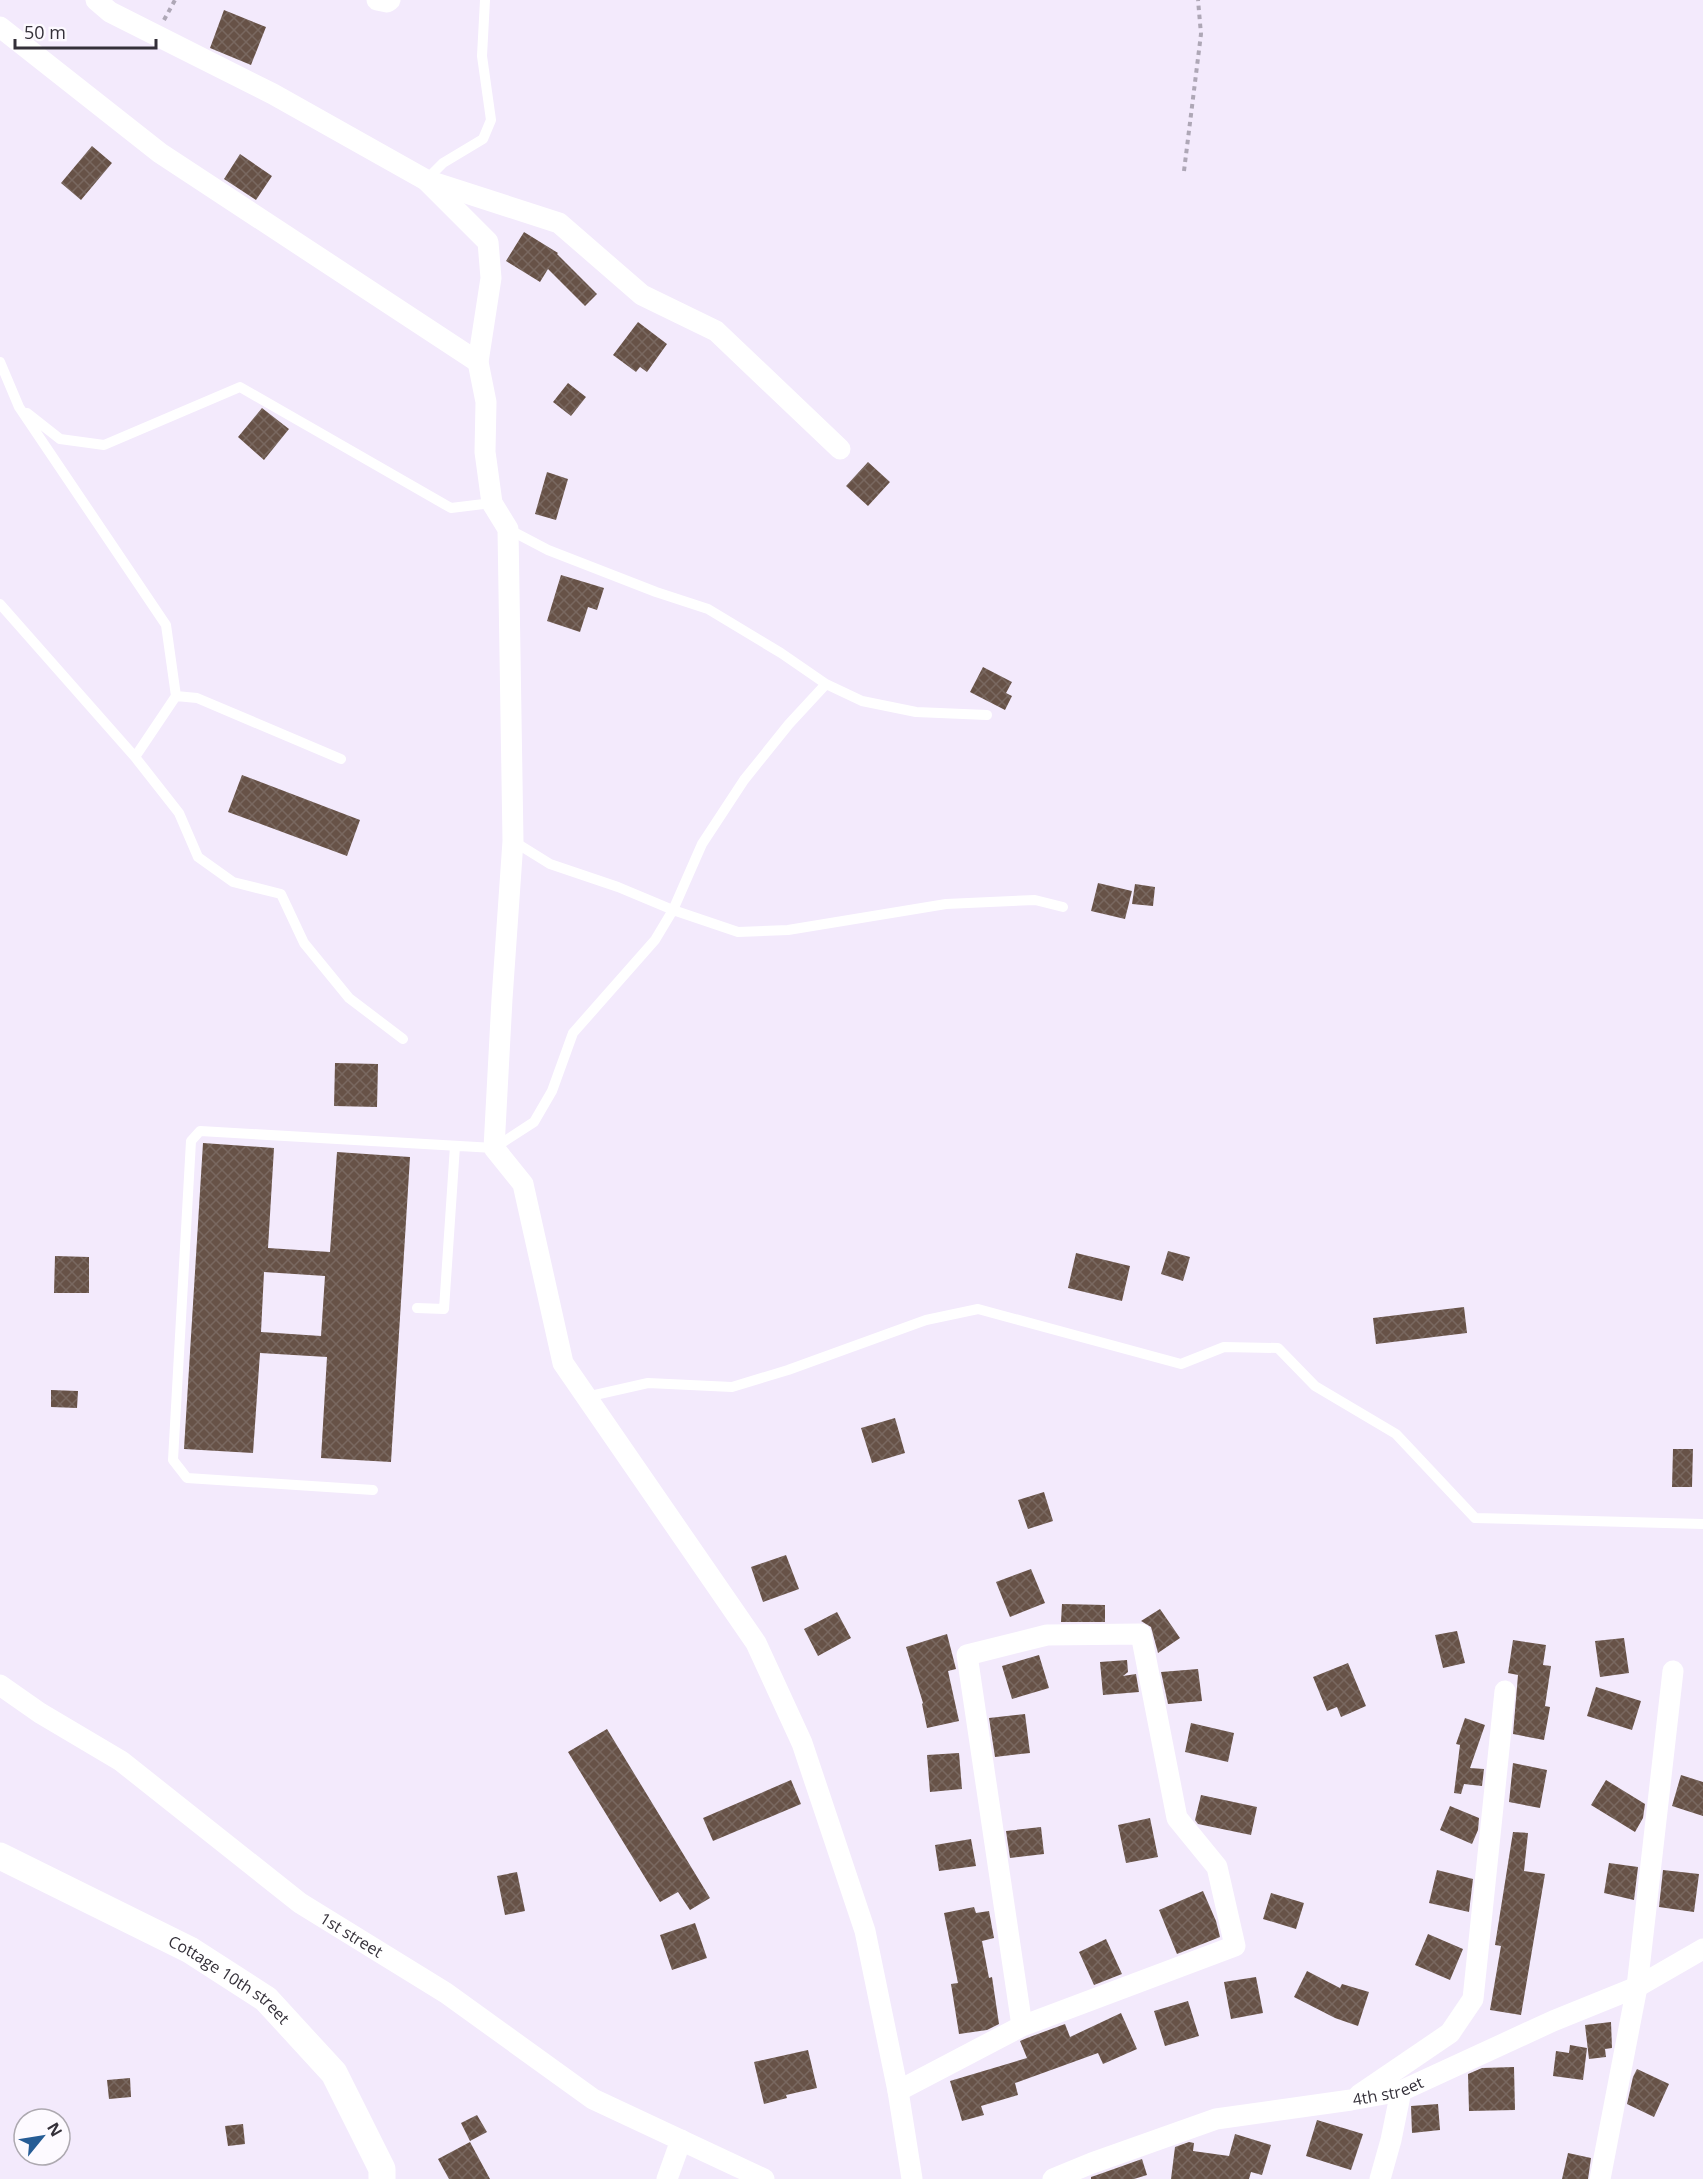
<svg xmlns="http://www.w3.org/2000/svg" width="1703" height="2179" font-family="'Open Sans',sans-serif">
  <style>
    .building { fill: url(#building-cross-hatch); fill-rule: evenodd }
    .lines { fill: none; stroke-linecap: round; stroke-linejoin: round }
    .path { stroke: #aea7b6; stroke-width: 4; stroke-dasharray: 4.5 4.5; stroke-linecap: butt }
    .service { stroke: #fff; stroke-width: 10 }
    .minor { stroke: #fff; stroke-width: 21 }
    .tertiary { stroke: #fff; stroke-width: 27 }
    .labels { text-anchor: middle; dominant-baseline: central; stroke-width: 6; stroke-linejoin: round; paint-order: stroke }
    .street-label { font-size: 16px; fill: #343039; stroke: #fdfaff }
  </style>
  <defs>
    <pattern id="building-cross-hatch" width="8" height="8" patternUnits="userSpaceOnUse" patternTransform="scale(1.5)"><rect width="8" height="8" fill="#675247"/><path d="M0 0l8 8M0 8l8-8" fill="none" stroke="#796860"/></pattern>
  </defs>
  <rect width="100%" height="100%" fill="#f3eafc"/>
  <path class="building" d="M 224,10 L 266,27 L 251,65 L 210,48 Z
    M 92,146 L 112,163 L 81,200 L 61,183 Z
    M 240,154 L 272,176 L 256,200 L 224,179 Z
    M 524,232 L 558,253 L 557,254 L 597,294 L 585,306 L 548,269 L 540,282 L 506,261 Z
    M 638,322 L 667,344 L 647,372 L 640,367 L 636,372 L 613,355 Z
    M 568,383 L 586,397 L 571,416 L 553,402 Z
    M 262,408 L 289,429 L 264,460 L 238,437 Z
    M 868,462 L 890,482 L 868,506 L 846,486 Z
    M 547,472 L 568,479 L 556,520 L 535,514 Z
    M 561,575 L 604,588 L 597,610 L 588,607 L 580,632 L 547,621 Z
    M 983,667 L 1012,682 L 1006,693 L 1012,696 L 1005,710 L 970,692 Z
    M 242,775 L 360,820 L 347,856 L 228,812 Z
    M 1098,883 L 1132,891 L 1125,919 L 1091,911 Z
    M 1135,884 L 1155,887 L 1153,906 L 1132,904 Z
    M 335,1063 L 378,1064 L 377,1107 L 334,1106 Z
    M 203,1143 L 274,1148 L 268,1248 L 330,1252 L 337,1152 L 410,1157 L 391,1462 L 321,1458 L 327,1357 L 260,1353 L 253,1453 L 184,1449 ZM 264,1272 L 325,1276 L 321,1336 L 261,1332 Z
    M 1168,1251 L 1190,1257 L 1183,1281 L 1161,1274 Z
    M 1076,1253 L 1130,1266 L 1122,1301 L 1068,1288 Z
    M 55,1256 L 89,1257 L 89,1293 L 54,1293 Z
    M 1464,1307 L 1467,1333 L 1376,1344 L 1373,1318 Z
    M 51,1390 L 78,1391 L 77,1408 L 51,1407 Z
    M 895,1418 L 905,1453 L 872,1463 L 861,1428 Z
    M 1673,1449 L 1693,1449 L 1692,1487 L 1672,1487 Z
    M 1044,1492 L 1053,1521 L 1028,1529 L 1018,1500 Z
    M 786,1555 L 799,1589 L 763,1602 L 751,1567 Z
    M 1031,1569 L 1045,1603 L 1010,1617 L 996,1582 Z
    M 1062,1604 L 1105,1605 L 1105,1622 L 1061,1622 Z
    M 1160,1609 L 1180,1638 L 1158,1653 L 1151,1627 L 1141,1621 Z
    M 837,1612 L 851,1638 L 818,1656 L 804,1629 Z
    M 1457,1631 L 1465,1663 L 1443,1668 L 1435,1635 Z
    M 947,1634 L 956,1669 L 948,1671 L 959,1721 L 927,1728 L 922,1704 L 923,1703 L 906,1647 Z
    M 1624,1638 L 1629,1673 L 1600,1677 L 1595,1641 Z
    M 1513,1640 L 1546,1645 L 1543,1665 L 1551,1666 L 1545,1706 L 1550,1707 L 1544,1740 L 1513,1734 L 1518,1675 L 1508,1673 Z
    M 1039,1655 L 1049,1688 L 1012,1699 L 1002,1666 Z
    M 1127,1660 L 1128,1672 L 1123,1676 L 1136,1674 L 1139,1692 L 1103,1695 L 1100,1662 Z
    M 1348,1663 L 1366,1706 L 1341,1717 L 1337,1707 L 1327,1711 L 1313,1677 Z
    M 1198,1669 L 1202,1701 L 1168,1704 L 1161,1672 Z
    M 1596,1687 L 1641,1701 L 1632,1730 L 1587,1716 Z
    M 1025,1714 L 1030,1753 L 995,1757 L 989,1718 Z
    M 1465,1718 L 1485,1725 L 1470,1768 L 1484,1769 L 1482,1786 L 1464,1784 L 1461,1794 L 1454,1793 L 1460,1745 L 1456,1744 Z
    M 1191,1723 L 1234,1733 L 1228,1762 L 1185,1752 Z
    M 607,1729 L 710,1898 L 690,1910 L 678,1892 L 660,1902 L 568,1752 Z
    M 959,1753 L 962,1789 L 930,1792 L 927,1755 Z
    M 1513,1763 L 1547,1770 L 1540,1808 L 1509,1802 Z
    M 1681,1775 L 1703,1782 L 1703,1816 L 1672,1806 Z
    M 791,1780 L 801,1804 L 713,1841 L 703,1818 Z
    M 1606,1780 L 1645,1804 L 1643,1818 L 1635,1832 L 1591,1805 Z
    M 1201,1795 L 1257,1807 L 1251,1835 L 1198,1824 L 1195,1820 Z
    M 1450,1806 L 1479,1818 L 1478,1830 L 1472,1844 L 1440,1830 Z
    M 1150,1818 L 1158,1857 L 1126,1863 L 1118,1825 Z
    M 1041,1827 L 1044,1854 L 1010,1858 L 1006,1831 Z
    M 1513,1832 L 1528,1833 L 1524,1871 L 1545,1874 L 1521,2015 L 1490,2010 L 1501,1946 L 1495,1945 Z
    M 971,1839 L 976,1866 L 939,1871 L 935,1845 Z
    M 1609,1863 L 1638,1867 L 1634,1900 L 1604,1893 Z
    M 1437,1870 L 1473,1879 L 1469,1912 L 1429,1903 Z
    M 1663,1870 L 1699,1874 L 1694,1912 L 1659,1907 Z
    M 517,1872 L 525,1911 L 505,1915 L 497,1876 Z
    M 1203,1891 L 1216,1921 L 1220,1937 L 1177,1954 L 1159,1910 Z
    M 1271,1893 L 1304,1903 L 1296,1929 L 1263,1919 Z
    M 974,1907 L 976,1913 L 989,1911 L 994,1938 L 982,1941 L 989,1978 L 992,1977 L 999,2024 L 987,2030 L 959,2034 L 951,1984 L 958,1983 L 944,1913 Z
    M 695,1923 L 707,1958 L 672,1970 L 660,1935 Z
    M 1428,1934 L 1463,1949 L 1450,1980 L 1415,1965 Z
    M 1106,1939 L 1122,1974 L 1094,1985 L 1079,1952 Z
    M 1307,1971 L 1340,1988 L 1342,1984 L 1369,1992 L 1358,2026 L 1335,2018 L 1294,1997 Z
    M 1256,1977 L 1263,2013 L 1231,2019 L 1224,1982 Z
    M 1188,2001 L 1199,2036 L 1165,2046 L 1154,2011 Z
    M 1121,2013 L 1137,2049 L 1103,2064 L 1098,2053 L 1015,2083 L 1018,2095 L 981,2106 L 984,2115 L 962,2121 L 950,2081 L 1027,2058 L 1020,2041 L 1027,2038 L 1065,2024 L 1070,2037 Z
    M 1611,2022 L 1612,2048 L 1605,2049 L 1606,2057 L 1589,2059 L 1585,2025 Z
    M 1570,2045 L 1587,2048 L 1583,2080 L 1553,2076 L 1556,2051 L 1569,2053 Z
    M 808,2050 L 817,2088 L 786,2095 L 787,2098 L 764,2104 L 754,2062 Z
    M 1514,2067 L 1515,2110 L 1469,2111 L 1468,2074 L 1482,2068 Z
    M 1637,2069 L 1669,2084 L 1654,2117 L 1627,2104 L 1633,2077 Z
    M 130,2078 L 131,2097 L 109,2099 L 107,2080 Z
    M 1438,2104 L 1440,2130 L 1412,2133 L 1411,2106 Z
    M 477,2115 L 487,2132 L 470,2141 L 461,2123 Z
    M 1317,2120 L 1363,2134 L 1351,2170 L 1306,2156 Z
    M 243,2124 L 245,2144 L 228,2146 L 225,2126 Z
    M 1235,2134 L 1271,2145 L 1262,2175 L 1251,2172 L 1249,2179 L 1171,2179 L 1175,2147 L 1189,2142 L 1194,2143 L 1193,2151 L 1229,2156 Z
    M 470,2142 L 490,2179 L 449,2179 L 438,2159 Z
    M 1568,2153 L 1591,2158 L 1588,2179 L 1562,2179 Z
    M 1142,2159 L 1147,2175 L 1134,2179 L 1091,2179 L 1091,2177 L 1097,2175 Z"/>
  <g class="lines">
    <path class="path" d="M 164,20 L 175,0
      M 1184,171 L 1201,34 L 1198,0"/>
    <path class="service" d="M 426,180 L 443,163 L 483,139 L 491,120 L 482,56 L 485,0
      M 0,362 L 19,407 L 166,625 L 176,696 L 135,757 L 0,604
      M 27,413 L 60,439 L 104,445 L 240,387 L 451,508 L 492,503
      M 508,529 L 548,550 L 656,592 L 708,609 L 781,653 L 826,684 L 862,701 L 916,712 L 987,715
      M 176,696 L 197,698 L 341,759
      M 135,757 L 179,813 L 198,857 L 233,882 L 281,894 L 304,943 L 349,998 L 403,1039
      M 513,841 L 550,864 L 618,887 L 673,910 L 738,932 L 788,930 L 946,904 L 1035,900 L 1063,907
      M 417,1308 L 444,1309 L 455,1146
      M 586,1397 L 648,1383 L 732,1387 L 788,1370 L 926,1320 L 978,1309 L 1181,1364 L 1224,1347 L 1278,1348 L 1315,1386 L 1396,1434 L 1475,1518 L 1703,1524
      M 373,1490 L 187,1478 L 173,1460 L 191,1141 L 200,1131 L 494,1148 L 534,1122 L 552,1091 L 573,1033 L 655,940 L 673,910 L 702,844 L 744,780 L 789,724 L 826,684"/>
    <g class="minor">
      <path d="M 96,0 L 110,12 L 273,94 L 426,180 L 559,223 L 642,295 L 716,331 L 840,449"/>
      <path d="M 377,0 L 387,2 L 390,0"/>
      <path d="M 0,27 L 160,153 L 478,362"/>
      <path d="M 426,180 L 488,242 L 491,278 L 478,362 L 486,402 L 485,452 L 492,503 L 508,529 L 513,841 L 502,999 L 494,1148 L 523,1184 L 563,1363 L 756,1643 L 802,1743 L 865,1931 L 898,2091 L 912,2179"/>
      <path id="s1" d="M 0,1685 L 40,1713 L 121,1761 L 300,1903 L 446,1993 L 593,2099 L 764,2179"/>
      <path d="M 898,2091 L 1022,2026 L 1235,1946 L 1217,1867 L 1177,1818 L 1141,1634 L 1047,1635 L 967,1655 L 1022,2026"/>
      <path d="M 1359,2095 L 1450,2033 L 1473,1999 L 1505,1691"/>
      <path d="M 667,2179 L 681,2140"/>
      <path id="s2" d="M 1053,2179 L 1092,2163 L 1216,2119 L 1351,2100 L 1401,2091 L 1553,2021 L 1637,1987 L 1703,1949"/>
      <path d="M 1380,2179 L 1391,2140 L 1401,2091"/>
      <path d="M 1600,2179 L 1637,1987 L 1673,1671"/>
    </g>
    <path class="tertiary" id="s3" d="M 0,1856 L 190,1950 L 266,1999 L 334,2073 L 382,2169 L 382,2179"/>
  </g>
  <g class="labels">
    <g class="street-label">
      <text stroke="none"><textPath href="#s1" startOffset="432">1st street</textPath></text>
      <text stroke="none"><textPath href="#s3" startOffset="261">Сottage 10th street</textPath></text>
      <text stroke="none"><textPath href="#s2" startOffset="348">4th street</textPath></text>
    </g>
  </g>
  <g transform="translate(42 2137) rotate(60)"><circle r="28" fill="#fdfaff" stroke="#ada9b0" stroke-width="1.5"/>
  <path d="M0-4.5L10 22L0 15L-10 22Z" fill="#265c95"/>
  <text y="-9" font-size="16" font-weight="bold" text-anchor="middle" fill="#343039">N</text>
  </g>
  <path d="M15 39v9h141v-9" fill="none" stroke="#343039" stroke-width="3"/>
  <text x="24" y="39" font-size="18" fill="#343039" stroke="#fdfaff" stroke-width="4.5" paint-order="stroke">50 m</text>
</svg>
